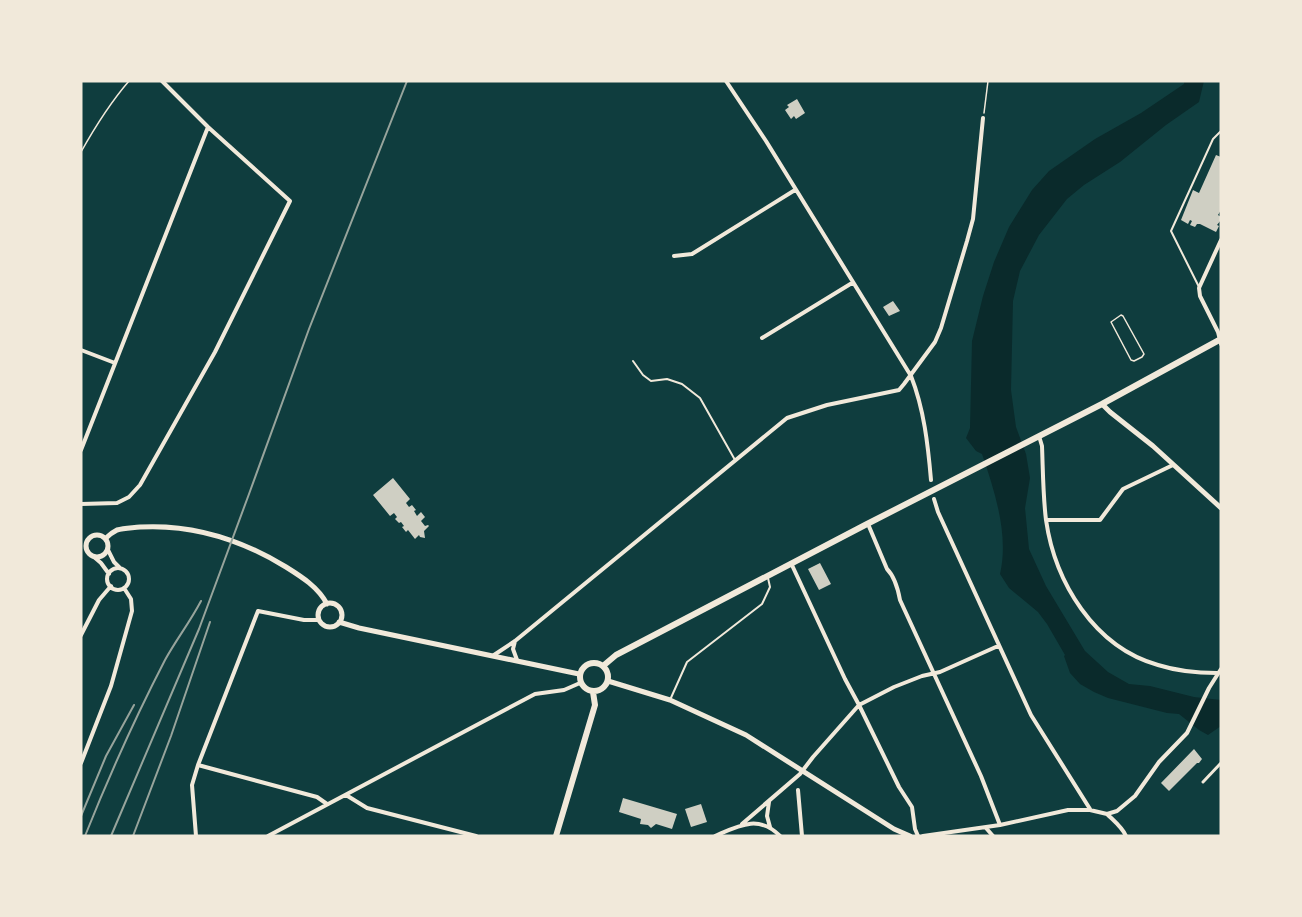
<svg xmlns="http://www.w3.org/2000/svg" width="1302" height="917" font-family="Raleway,sans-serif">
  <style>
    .water { fill: #0a2a2b }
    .building { fill: #cfcfc3 }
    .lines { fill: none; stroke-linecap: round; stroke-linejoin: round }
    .path { stroke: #f1e9da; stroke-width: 1.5 }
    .service { stroke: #f1e9da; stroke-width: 2 }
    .pedestrian { stroke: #f1e9da; stroke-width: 3 }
    .minor { stroke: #f1e9da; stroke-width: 4 }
    .tertiary { stroke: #f1e9da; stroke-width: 5 }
    .primary { stroke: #f1e9da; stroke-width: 6 }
    .rail { stroke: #97a49c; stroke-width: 2 }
  </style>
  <rect width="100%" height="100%" fill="#0f3d3e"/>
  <path class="water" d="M 1184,81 L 1204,81 L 1199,102 L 1166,125 L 1120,162 L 1084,185 L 1067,199 L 1039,235 L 1020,271 L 1013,301 L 1011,390 L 1016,427 L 1026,454 L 1030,478 L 1025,508 L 1029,549 L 1046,586 L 1085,651 L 1108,672 L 1129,684 L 1150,686 L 1194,697 L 1221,700 L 1221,726 L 1208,735 L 1199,730 L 1179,714 L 1167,713 L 1108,698 L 1094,692 L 1080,684 L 1070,673 L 1064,656 L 1065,655 L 1047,624 L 1038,612 L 1009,588 L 1000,574 C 1009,535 995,492 982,454 L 976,451 L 966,438 L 970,428 L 972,341 L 983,296 L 994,262 L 1009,227 L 1032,190 L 1049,171 L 1095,139 L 1141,113 L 1184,84 Z"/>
  <path class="building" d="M 797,99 L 805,113 L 796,119 L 794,116 L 791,119 L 785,110 L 789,107 L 787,105 Z
    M 1216,155 L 1221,157 L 1221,210 L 1218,215 L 1221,217 L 1221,220 L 1217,225 L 1219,226 L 1216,232 L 1200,224 L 1197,224 L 1195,227 L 1190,225 L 1192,221 L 1190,220 L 1188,224 L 1181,220 L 1193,190 L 1199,193 Z
    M 893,301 L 900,311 L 889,316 L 883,307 Z
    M 393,478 L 410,499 L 406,503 L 409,507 L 412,505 L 416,510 L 414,511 L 417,516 L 421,512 L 425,517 L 421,521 L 425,526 L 428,525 L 429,526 L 424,531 L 425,538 L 420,537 L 419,535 L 415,539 L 408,530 L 406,532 L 402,527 L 404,526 L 401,522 L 399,523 L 395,519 L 397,517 L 394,513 L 390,516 L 373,495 Z
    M 820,563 L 831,584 L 819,590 L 808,569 Z
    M 1194,749 L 1202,759 L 1199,763 L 1197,763 L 1169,791 L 1161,783 Z
    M 623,798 L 677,814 L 672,829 L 656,824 L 651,828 L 648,825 L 640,824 L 641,819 L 619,812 Z
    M 701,804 L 707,822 L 691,827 L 685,809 Z"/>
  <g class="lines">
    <path class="path" d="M 984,113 L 988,81
      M 81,152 C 95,127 110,103 129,81
      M 1121,315 L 1123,316 L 1144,354 L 1142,357 L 1134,361 L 1131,360 L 1111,322 Z"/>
    <path class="service" d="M 1199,287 L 1171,231 L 1213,139 L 1221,131
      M 633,361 L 643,375 L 651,381 L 667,379 L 682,384 L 700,398 L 735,460
      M 670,700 L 687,662 L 762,604 L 770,587 L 768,578"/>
    <path class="pedestrian" d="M 1203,782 L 1221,763"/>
    <path class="minor" d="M 726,81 L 766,141 L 911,376 C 924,409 928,445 931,480
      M 1221,240 L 1199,288 L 1200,296 L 1218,332 L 1221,344
      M 674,256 L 692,254 L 795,190
      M 762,338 L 852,283
      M 81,350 L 115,363
      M 1039,436 L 1042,446 C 1043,471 1043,496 1046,520 C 1055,582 1094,647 1158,665 C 1177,671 1197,673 1217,673
      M 81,450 L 208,127
      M 934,499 L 938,512 L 1031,715 L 1090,809
      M 81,504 L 117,503 L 129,497 L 140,485 L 215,352 L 290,201 L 208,127 L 162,81
      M 1046,520 L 1100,520 L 1123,489 L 1173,465
      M 868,524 L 887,569 C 895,577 898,589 900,600 L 981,776 L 1000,825
      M 108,550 L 114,562 L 120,568
      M 94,557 L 101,563 L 109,574
      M 791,563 L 845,679 L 859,705 L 899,787 L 912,807 L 915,829 L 918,836
      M107 579a11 11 0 1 1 22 0a11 11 0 1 1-22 0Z
      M 81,635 L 99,600 L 111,586
      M 515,641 L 513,649 L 517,660
      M 494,655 L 515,641 L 787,418 L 827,405 L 899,390 L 904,384 L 935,342 L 941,328 L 967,241 L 973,219 L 983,118
      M 81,763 L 111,686 L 132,611 L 131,599 L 124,588
      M 198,765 L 317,797 L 327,804
      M 798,790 L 802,836
      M 346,795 L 367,808 L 476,836
      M 769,802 L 767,816 L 770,827
      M 1107,814 C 1114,821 1122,827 1126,836
      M 742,824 L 800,774 L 813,757 L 859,705 L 894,687 L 922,676 L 940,672 L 998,646
      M 986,828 L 993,836
      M 196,836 L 192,785 L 198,765 L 258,611 L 304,620 L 319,620
      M 268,836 L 535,694 L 564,690 L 580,683
      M 715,836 C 738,826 759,814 780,836
      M 923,836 L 1000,825 L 1068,810 L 1090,810 L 1107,814 L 1117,811 L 1135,796 L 1159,762 L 1187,733 L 1209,688 L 1221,669"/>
    <path class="tertiary" d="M 1102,404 L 1110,412 L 1153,446 L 1221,508
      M86 546a11 11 0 1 1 22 0a11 11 0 1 1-22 0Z
      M 106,538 C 109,535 113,532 117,530 C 124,528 132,528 140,527 C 192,524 242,540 286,567 C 302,577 318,587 327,604
      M318 615a12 12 0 1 1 24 0a12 12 0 1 1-24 0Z
      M 339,622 L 359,628 L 579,674
      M 608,681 L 670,700 L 746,735 L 894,829 L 910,836"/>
    <path class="primary" d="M580 677a14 14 0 1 1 28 0a14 14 0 1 1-28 0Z
      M 603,666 L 616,655 L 867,524 L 1102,404 L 1221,339
      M 556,836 L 595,705 L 593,692"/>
    <path class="rail" d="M 81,816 L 106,756 L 134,705
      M 85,836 C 109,776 135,718 165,660 C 176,640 190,622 201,601
      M 111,836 L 199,629 L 249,494 L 309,329 L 407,81
      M 133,836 L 171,736 L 210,622"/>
  </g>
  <rect width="1302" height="917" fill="none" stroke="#f1e9da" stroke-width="165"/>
</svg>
